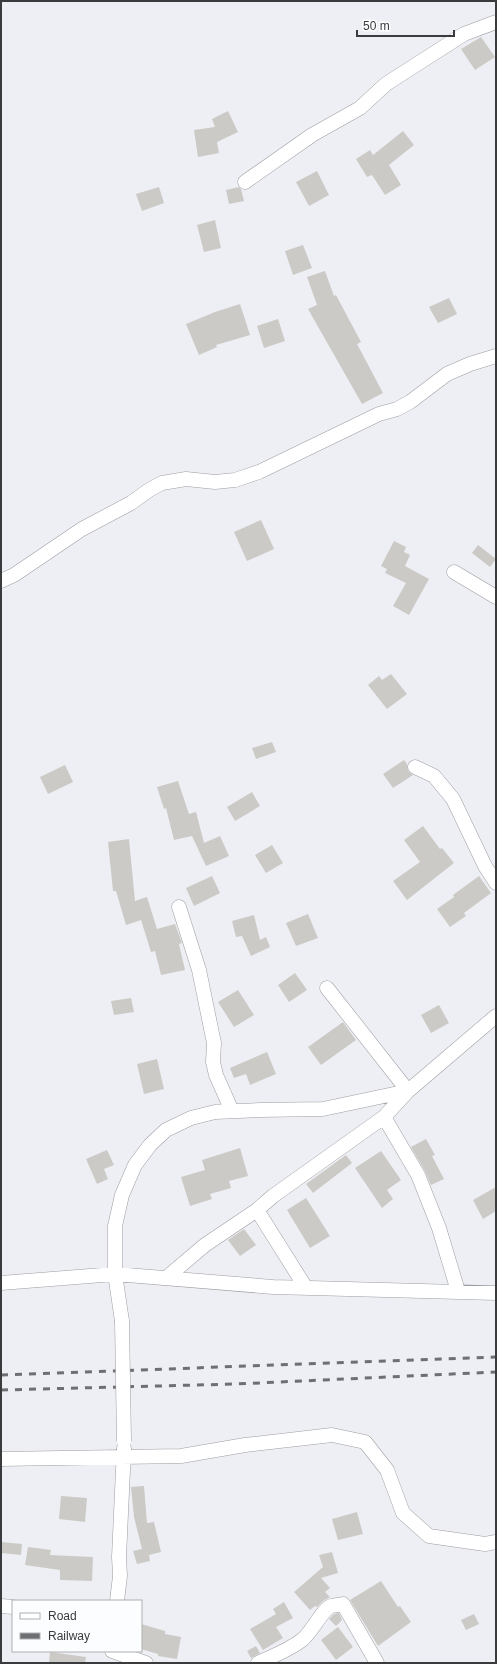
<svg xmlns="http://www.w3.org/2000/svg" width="497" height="1664" font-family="Helvetica,sans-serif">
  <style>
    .building { fill: #cccac6 }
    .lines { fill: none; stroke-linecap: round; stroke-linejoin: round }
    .minor-casing { stroke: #9d9ea3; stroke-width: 15 }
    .minor { stroke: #fff; stroke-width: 14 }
    .rail { stroke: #6e6f72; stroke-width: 3; stroke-dasharray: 7 7; stroke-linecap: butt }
    .minor-bridge-casing { stroke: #9d9ea3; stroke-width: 15; stroke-linecap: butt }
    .minor-bridge { stroke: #fff; stroke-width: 14 }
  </style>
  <rect width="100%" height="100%" fill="#eeeff4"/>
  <path class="building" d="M 481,37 L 495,57 L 475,70 L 461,49 Z
    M 228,111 L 238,132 L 217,142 L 219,153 L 198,157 L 194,130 L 215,127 L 212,119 Z
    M 403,131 L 414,145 L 389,165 L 401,185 L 385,195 L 372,175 L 367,177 L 356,159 L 370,150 L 373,155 Z
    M 317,171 L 329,195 L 309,206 L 296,182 Z
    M 159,187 L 164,203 L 142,211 L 136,194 Z
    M 239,187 L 241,189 L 244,201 L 229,204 L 226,190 Z
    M 215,220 L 221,248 L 204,252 L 197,225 Z
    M 303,245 L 312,268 L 293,275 L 285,251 Z
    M 325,271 L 334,296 L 336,295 L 361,342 L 357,344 L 383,393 L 362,404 L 308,309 L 317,305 L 307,277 Z
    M 449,298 L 457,314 L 438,323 L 429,307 Z
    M 240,304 L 250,335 L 216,345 L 217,347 L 199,355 L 186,324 L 215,312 Z
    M 278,319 L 285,341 L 264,348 L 257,326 Z
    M 261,520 L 274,549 L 247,561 L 234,532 Z
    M 394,541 L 406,547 L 404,552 L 410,555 L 405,566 L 429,579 L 409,615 L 393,606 L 406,583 L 385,573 L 387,569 L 381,566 Z
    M 478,545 L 496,559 L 490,567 L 472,553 Z
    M 391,674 L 407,694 L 387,709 L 368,685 L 379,676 L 382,680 Z
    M 272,742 L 276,752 L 256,759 L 252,748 Z
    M 404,760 L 407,764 L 408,771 L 413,775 L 393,788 L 383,774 Z
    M 65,765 L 73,782 L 48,794 L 40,777 Z
    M 178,781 L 189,814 L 196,812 L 204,843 L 220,836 L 229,856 L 206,866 L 192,836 L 174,840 L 166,808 L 164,809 L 157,787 Z
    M 252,792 L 260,806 L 235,821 L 227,807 Z
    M 423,826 L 440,849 L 442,848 L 454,863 L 407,900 L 393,881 L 420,862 L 404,840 Z
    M 129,839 L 135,901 L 147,897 L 157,929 L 175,924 L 182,943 L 179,944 L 185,970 L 161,975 L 155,951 L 151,952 L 141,920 L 126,925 L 116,891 L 113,891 L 108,842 Z
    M 272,845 L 283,863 L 266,873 L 255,855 Z
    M 212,876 L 220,893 L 194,906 L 186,888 Z
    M 479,876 L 491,893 L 464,913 L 466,916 L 450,927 L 437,909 L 454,897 L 453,895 Z
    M 308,914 L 318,938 L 296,946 L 286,923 Z
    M 254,915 L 260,940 L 266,937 L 270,947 L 251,956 L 242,936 L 236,937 L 232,921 Z
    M 295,973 L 307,990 L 289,1002 L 278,985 Z
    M 238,990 L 254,1015 L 234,1027 L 218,1002 Z
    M 131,998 L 134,1012 L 114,1015 L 111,1001 Z
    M 439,1005 L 449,1023 L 431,1033 L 421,1015 Z
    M 343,1022 L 356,1040 L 321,1065 L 308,1047 Z
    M 267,1052 L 276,1074 L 250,1085 L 246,1074 L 234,1078 L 230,1068 Z
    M 157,1059 L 164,1089 L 144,1094 L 137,1064 Z
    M 426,1139 L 435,1155 L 432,1156 L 444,1179 L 431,1185 L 425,1171 L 411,1147 Z
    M 240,1148 L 248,1176 L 229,1181 L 231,1188 L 210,1194 L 212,1199 L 190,1206 L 181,1177 L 205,1170 L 202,1160 Z
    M 107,1150 L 114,1165 L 104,1169 L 108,1179 L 97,1184 L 86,1159 Z
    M 381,1151 L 401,1180 L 387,1190 L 393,1199 L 382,1208 L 355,1168 Z
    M 346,1155 L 352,1163 L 313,1193 L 306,1184 Z
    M 496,1187 L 496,1211 L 483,1219 L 473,1200 Z
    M 306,1198 L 330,1236 L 310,1248 L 287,1210 Z
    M 244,1229 L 256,1245 L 240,1256 L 228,1240 Z
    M 144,1486 L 147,1523 L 154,1522 L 161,1552 L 149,1555 L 150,1561 L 137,1564 L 133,1551 L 142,1549 L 134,1517 L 131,1487 Z
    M 61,1496 L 87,1498 L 85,1522 L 59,1519 Z
    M 357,1512 L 363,1534 L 338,1540 L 332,1519 Z
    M 1,1542 L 22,1544 L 21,1555 L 1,1553 Z
    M 28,1547 L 51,1550 L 50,1555 L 93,1557 L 92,1581 L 60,1580 L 60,1570 L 25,1565 Z
    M 332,1552 L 338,1573 L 321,1578 L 330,1588 L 325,1592 L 330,1597 L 323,1601 L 317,1607 L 315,1606 L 310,1610 L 294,1592 L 323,1567 L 319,1555 Z
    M 381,1581 L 398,1607 L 400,1606 L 411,1622 L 378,1646 L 350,1600 Z
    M 284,1602 L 293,1618 L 276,1627 L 283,1638 L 263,1650 L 250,1629 L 276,1614 L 273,1609 Z
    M 339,1613 L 342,1620 L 336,1626 L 329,1619 L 334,1614 Z
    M 474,1614 L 479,1624 L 466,1630 L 461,1620 Z
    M 141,1624 L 165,1631 L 165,1634 L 181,1637 L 177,1659 L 158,1656 L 158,1654 L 141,1649 Z
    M 338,1627 L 353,1647 L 336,1660 L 321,1640 Z
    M 256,1646 L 260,1653 L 251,1658 L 247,1651 Z
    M 50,1652 L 86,1657 L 85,1663 L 49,1663 Z"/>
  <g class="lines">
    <defs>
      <path id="minor" d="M 245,182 L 312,135 L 360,108 L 386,84 L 464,34 L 496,22
        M 454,572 L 496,597
        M 1,581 L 14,575 L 82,529 L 131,503 L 149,490 L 162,483 L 186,479 L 215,482 L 235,480 L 259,472 L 379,414 L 397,409 L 410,402 L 447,374 L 470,364 L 496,356
        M 415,767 L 434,776 L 453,799 L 485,866 L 496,883
        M 179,907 L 199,970 L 214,1043 L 213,1062 L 216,1075 L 232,1111
        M 384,1117 L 418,1175 L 439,1228 L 458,1291
        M 257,1210 L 306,1288
        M 166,1278 L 205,1245 L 257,1210 L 273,1196 L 384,1117 L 408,1091 L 496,1016
        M 1,1283 L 115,1274 L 273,1287 L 496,1293
        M 122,1321 L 115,1274 L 115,1226 L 122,1195 L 135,1165 L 150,1145 L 166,1130 L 191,1118 L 215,1112 L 260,1110 L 323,1109 L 408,1091 L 327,988
        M 1,1459 L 181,1456 L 245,1445 L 332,1435 L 365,1442 L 387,1470 L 403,1513 L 429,1536 L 485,1544 L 496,1542
        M 117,1601 L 120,1576 L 119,1557 L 124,1448
        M 1,1606 L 13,1607
        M 112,1651 L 146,1663
        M 258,1663 C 273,1656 289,1650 302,1640 C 312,1632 322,1610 331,1606 C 334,1605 339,1605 343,1604 L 377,1663"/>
    </defs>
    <use href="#minor" class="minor-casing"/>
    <use href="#minor" class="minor"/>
    <path class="rail" d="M 1,1375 L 496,1357
      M 1,1390 L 236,1384 L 496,1372"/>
    <defs>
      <path id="minor-bridge" d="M 122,1321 L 124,1441"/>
    </defs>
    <use href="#minor-bridge" class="minor-bridge-casing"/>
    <use href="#minor-bridge" class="minor-bridge"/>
  </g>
  <rect width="497" height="1664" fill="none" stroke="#3a3b3d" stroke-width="4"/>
  <rect x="12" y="1600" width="130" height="52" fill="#fcfdff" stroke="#aeafb1"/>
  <rect x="20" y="1613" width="20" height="6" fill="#ffffff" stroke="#aeafb1"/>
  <text x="48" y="1620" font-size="12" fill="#3a3b3d">Road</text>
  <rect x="20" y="1633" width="20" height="6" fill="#6e6f72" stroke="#aeafb1"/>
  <text x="48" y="1640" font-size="12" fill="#3a3b3d">Railway</text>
  <path d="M357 30v6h97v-6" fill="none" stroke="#3a3b3d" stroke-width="2"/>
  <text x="363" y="30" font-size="12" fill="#3a3b3d" stroke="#fcfdff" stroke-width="3" paint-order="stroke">50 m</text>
</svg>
